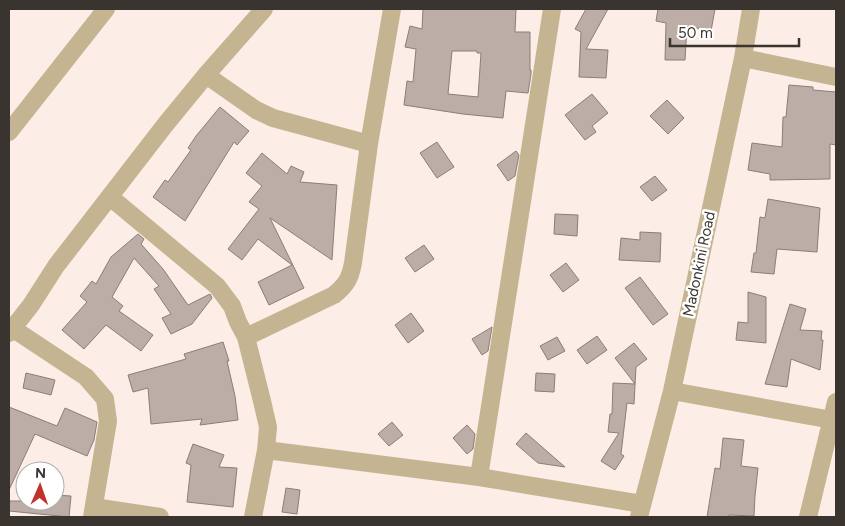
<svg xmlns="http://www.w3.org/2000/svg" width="845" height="526" font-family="Figtree,sans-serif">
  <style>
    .building { fill: #bcaea7; stroke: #8b7e77; fill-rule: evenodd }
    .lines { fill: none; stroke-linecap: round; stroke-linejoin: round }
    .minor { stroke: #c5b491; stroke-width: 18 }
    .labels { text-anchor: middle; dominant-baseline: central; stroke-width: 5; stroke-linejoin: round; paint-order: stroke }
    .street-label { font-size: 15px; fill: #3a3431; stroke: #fff }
  </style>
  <rect width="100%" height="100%" fill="#fceee6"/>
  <path class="building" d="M 423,9 L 516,9 L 515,32 L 530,32 L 530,70 L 531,70 L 531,74 L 528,93 L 506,91 L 503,118 L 463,114 L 404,105 L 407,81 L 413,82 L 416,49 L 405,47 L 410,26 L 422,29 ZM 452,51 L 477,51 L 477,53 L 481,53 L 478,97 L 448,94 Z
    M 586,9 L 608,9 L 586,49 L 608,50 L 606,78 L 579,77 L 581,32 L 575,29 Z
    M 658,9 L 715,9 L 711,31 L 687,26 L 685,60 L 665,60 L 666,23 L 656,21 Z
    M 789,85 L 813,87 L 813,90 L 836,92 L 836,145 L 830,144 L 830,179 L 770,180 L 770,174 L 748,170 L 752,143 L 782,147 L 783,117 L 786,117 Z
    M 592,94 L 608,113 L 592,126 L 596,132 L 585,140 L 565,115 Z
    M 667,100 L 684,118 L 668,134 L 650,116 Z
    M 220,107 L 249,131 L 237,145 L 234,142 L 185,221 L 153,197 L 165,180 L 168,182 L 191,150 L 188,148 L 196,136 Z
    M 437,142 L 454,167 L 437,178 L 420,153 Z
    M 516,151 L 519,155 L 515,176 L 508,181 L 497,165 Z
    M 262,153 L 287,174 L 291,166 L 304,172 L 300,182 L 337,185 L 332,260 L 270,218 L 304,288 L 269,305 L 258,282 L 292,265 L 258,239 L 242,260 L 228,249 L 259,209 L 249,202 L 262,186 L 246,173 Z
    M 655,176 L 667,190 L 652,201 L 640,187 Z
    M 768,199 L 820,208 L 817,252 L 777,249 L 774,274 L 751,272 L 754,253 L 756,253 L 760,217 L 765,218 Z
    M 555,214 L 578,215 L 577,236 L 554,234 Z
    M 640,232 L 661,233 L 660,262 L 619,260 L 621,238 L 640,240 Z
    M 138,234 L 144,239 L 141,244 L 163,269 L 188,305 L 210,294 L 212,298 L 192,324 L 171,334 L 162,318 L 171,314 L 154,289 L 159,286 L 134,258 L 112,297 L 123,306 L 119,311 L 153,335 L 141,351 L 106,325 L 84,349 L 62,330 L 87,302 L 80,296 L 92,281 L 96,284 L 111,257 Z
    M 424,245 L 434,259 L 415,272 L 405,258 Z
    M 566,263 L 579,280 L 563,292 L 550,275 Z
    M 640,277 L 668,314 L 653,325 L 625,288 Z
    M 748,292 L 766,297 L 766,343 L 736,340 L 738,322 L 748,323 Z
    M 790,304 L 806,309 L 800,330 L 822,331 L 821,340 L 823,340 L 820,370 L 791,359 L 787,387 L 765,384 Z
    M 411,313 L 424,331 L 408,343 L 395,325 Z
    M 492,327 L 488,351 L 482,355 L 472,339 Z
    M 597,336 L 607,350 L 587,364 L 577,350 Z
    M 557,337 L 565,351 L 548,360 L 540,346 Z
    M 223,342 L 229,361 L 227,361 L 235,396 L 238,420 L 200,425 L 202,419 L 151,424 L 148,388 L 133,392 L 128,375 L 186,359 L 184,354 Z
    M 634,343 L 647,359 L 636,367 L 634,404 L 627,403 L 621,454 L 624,456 L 615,470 L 601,461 L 619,433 L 608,432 L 610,414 L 612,414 L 613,383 L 635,384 L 615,358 Z
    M 26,373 L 55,380 L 51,395 L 23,388 Z
    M 536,373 L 555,374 L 554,392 L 535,391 Z
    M 9,407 L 57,426 L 65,408 L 97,422 L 94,440 L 87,456 L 35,434 L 9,490 Z
    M 392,422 L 403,435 L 389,446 L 378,434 Z
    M 467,425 L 475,434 L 473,449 L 467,454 L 453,438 Z
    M 526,433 L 565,467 L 538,463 L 516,444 Z
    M 723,438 L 744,440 L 741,466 L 758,468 L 755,496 L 754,516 L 729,515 L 729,517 L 707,517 L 715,468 L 720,469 Z
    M 193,444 L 224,455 L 219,467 L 237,468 L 233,507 L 187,502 L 191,465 L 186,463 Z
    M 286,488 L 300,490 L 297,514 L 282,512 Z
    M 55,495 L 71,496 L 69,517 L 9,511 L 9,501 L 55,501 Z"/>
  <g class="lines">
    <path class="minor" d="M 743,58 L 836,77
      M 206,75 L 256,110 L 273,118 L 369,144
      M 9,132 L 106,9
      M 110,197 L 217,286 L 232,306 L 238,322 L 246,337 L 262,401 L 268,427 L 266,450 L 253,517
      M 12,328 L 86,377 L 105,399 L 108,421 L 92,517
      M 9,333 L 31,305 L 56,266 L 165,125 L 206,75 L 264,9
      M 246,337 L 334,295 C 346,285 350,279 353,263 L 369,144 L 392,9
      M 672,391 L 832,420
      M 266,450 L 479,477 L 642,504
      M 479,477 L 552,9
      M 94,507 L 160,517
      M 639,517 L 672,391 L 743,58 L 751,9
      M 808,517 L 836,402"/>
  </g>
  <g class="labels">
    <g class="street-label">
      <text transform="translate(699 264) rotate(-78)">Madonkini Road</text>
    </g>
  </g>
  <rect width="845" height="526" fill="none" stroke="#3a3431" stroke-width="20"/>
  <g transform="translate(40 486) rotate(2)"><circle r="24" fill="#ffffff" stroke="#b0aead"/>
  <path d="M0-4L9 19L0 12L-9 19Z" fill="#c0322b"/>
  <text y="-8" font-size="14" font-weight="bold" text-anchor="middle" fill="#3a3431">N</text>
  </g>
  <path d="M670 38v8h129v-8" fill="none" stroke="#3a3431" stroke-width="2.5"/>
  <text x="678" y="38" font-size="15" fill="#3a3431" stroke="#ffffff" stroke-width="4" paint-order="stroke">50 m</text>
</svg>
